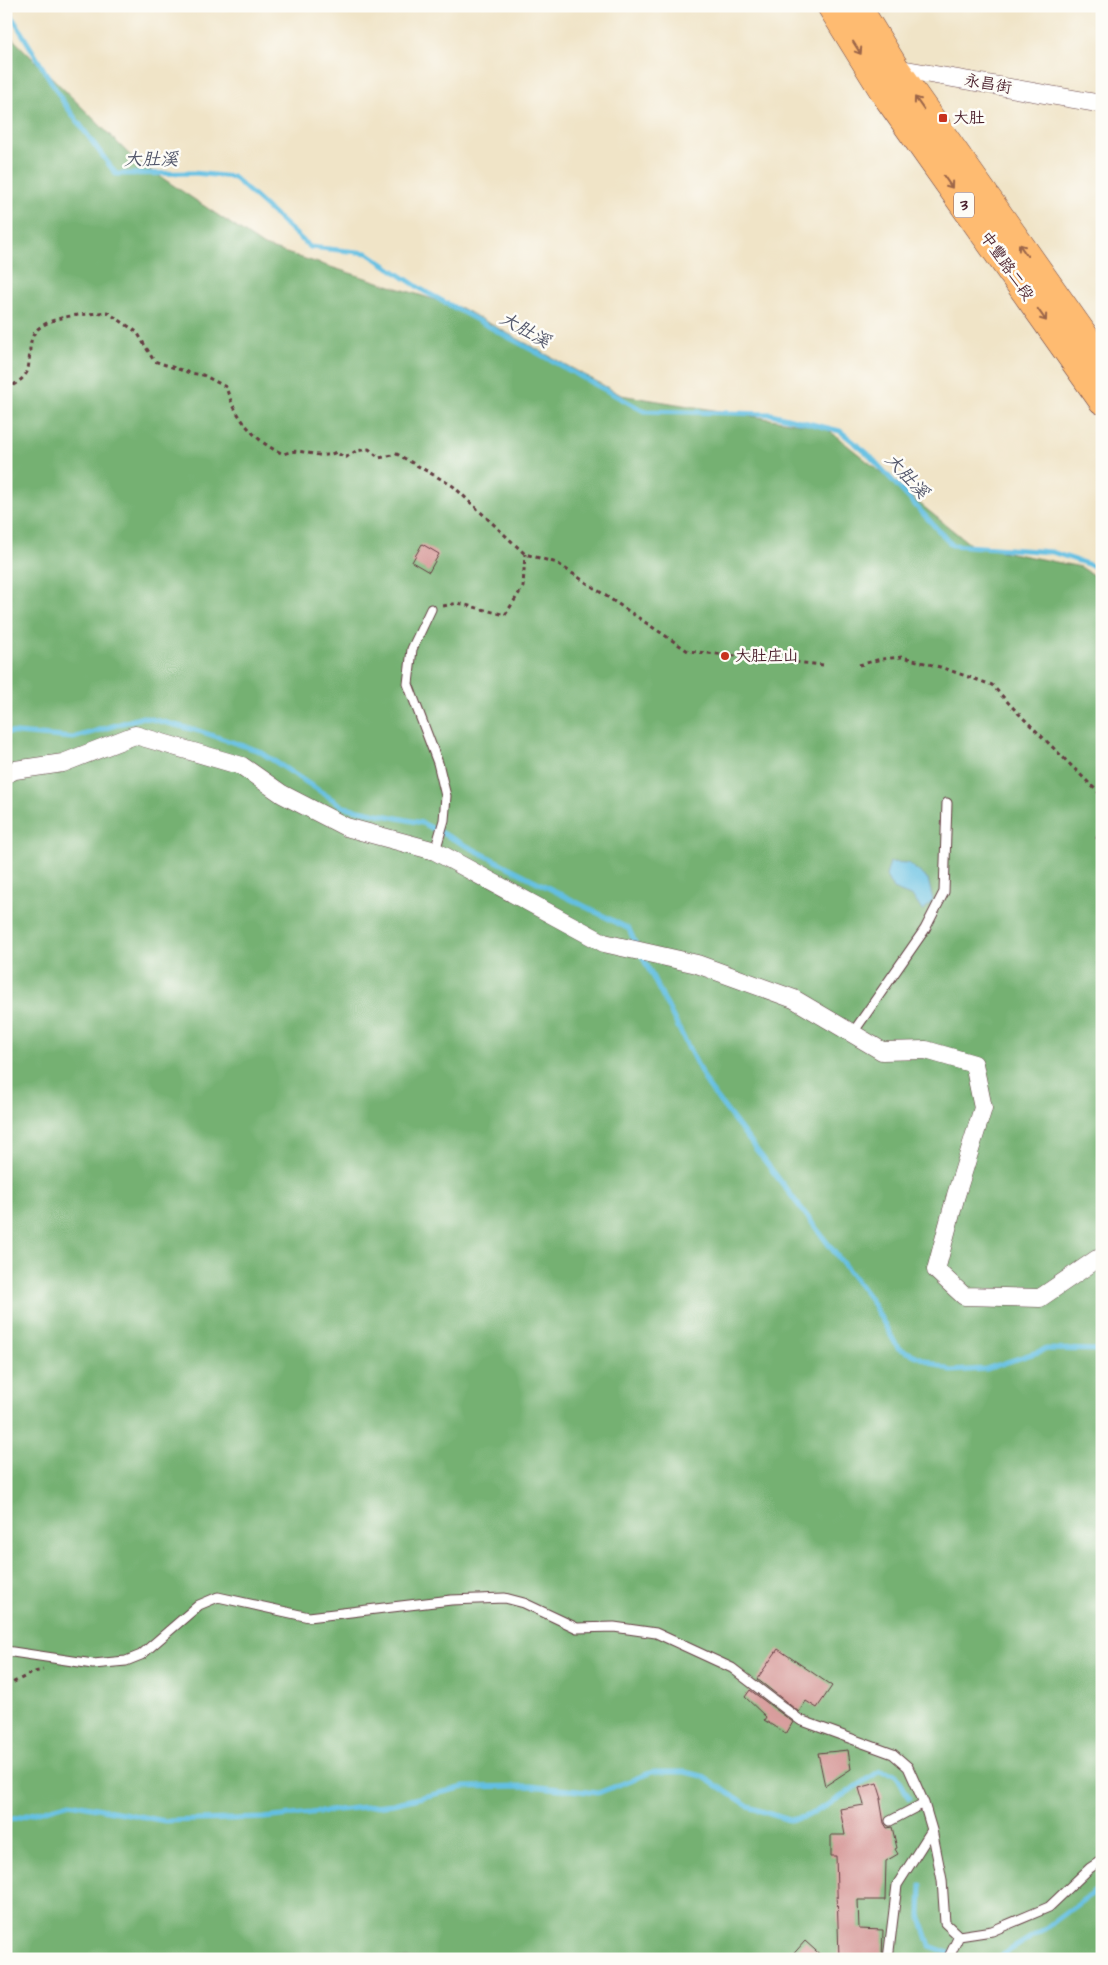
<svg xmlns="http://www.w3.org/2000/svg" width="1108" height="1965" font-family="'Architects Daughter','LXGW WenKai TC',sans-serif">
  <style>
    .forest { fill: #74b172; stroke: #5f684e }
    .water { fill: #64bfe2; stroke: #576f86 }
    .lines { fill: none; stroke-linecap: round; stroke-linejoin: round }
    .stream { stroke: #64bfe2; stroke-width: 5 }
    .building { fill: #d39191 }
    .service-casing { stroke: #633d42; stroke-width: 11 }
    .minor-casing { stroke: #633d42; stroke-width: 19 }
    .primary-casing { stroke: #633d42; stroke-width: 29 }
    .path { stroke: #633d42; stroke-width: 3; stroke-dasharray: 4 4; stroke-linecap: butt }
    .service { stroke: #fff; stroke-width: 9 }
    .minor { stroke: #fff; stroke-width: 18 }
    .primary { stroke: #febb71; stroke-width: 28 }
    .oneway { stroke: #9b654a }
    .poi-dot { fill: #c8321e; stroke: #fdfcf7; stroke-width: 2 }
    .labels { text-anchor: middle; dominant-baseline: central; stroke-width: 5; stroke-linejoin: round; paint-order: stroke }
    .shield { fill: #fdfcf7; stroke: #806168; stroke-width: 1 }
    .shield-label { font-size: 15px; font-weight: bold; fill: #4a1f2b }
    .street-label { font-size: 16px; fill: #4a1f2b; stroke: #fdfcf7 }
    .poi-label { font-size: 16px; fill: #4a1f2b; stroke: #fdfcf7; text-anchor: start }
    .water-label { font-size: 18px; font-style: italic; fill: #53576b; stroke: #fdfcf7 }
  </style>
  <rect width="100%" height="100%" fill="#fdfcf7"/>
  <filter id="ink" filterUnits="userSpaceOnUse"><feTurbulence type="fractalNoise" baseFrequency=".02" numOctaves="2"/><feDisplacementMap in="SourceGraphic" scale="10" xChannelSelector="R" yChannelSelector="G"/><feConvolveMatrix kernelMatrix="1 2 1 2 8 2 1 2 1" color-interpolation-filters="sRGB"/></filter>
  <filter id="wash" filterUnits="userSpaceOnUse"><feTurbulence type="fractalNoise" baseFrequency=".0096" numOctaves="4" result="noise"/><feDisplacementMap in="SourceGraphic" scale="20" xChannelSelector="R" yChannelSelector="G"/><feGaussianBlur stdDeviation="1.12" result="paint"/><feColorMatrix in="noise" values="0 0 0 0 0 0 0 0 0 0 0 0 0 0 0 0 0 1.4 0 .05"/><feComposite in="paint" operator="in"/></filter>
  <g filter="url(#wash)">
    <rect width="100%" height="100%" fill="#f0e4c7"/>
    <path class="forest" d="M 6,32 L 134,159 L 264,246 L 461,308 L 621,395 L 826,428 L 971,545 L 1081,567 L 1102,581 L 1102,1959 L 6,1959 Z"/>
    <path class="water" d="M 890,862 L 908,863 L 928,879 L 933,900 L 923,912 L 913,897 L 893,889 L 886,876 Z"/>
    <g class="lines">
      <path class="stream" d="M 6,7 L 64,103 L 116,174 L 194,173 L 233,177 L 310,247 L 367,253 L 424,291 L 644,411 L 771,414 L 840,431 L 867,453 L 952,545 L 1052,552 L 1102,569
        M 6,732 L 73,738 L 143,717 L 199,731 L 259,751 L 344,807 L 422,823 L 629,929 L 637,947
        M 642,956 L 708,1086 L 870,1299 L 898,1348 L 951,1371 L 986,1369 L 1047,1349 L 1102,1350
        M 6,1821 L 70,1803 L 165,1821 L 264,1818 L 393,1804 L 465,1787 L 530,1786 L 598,1793 L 652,1772 L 685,1772 L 702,1776 L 752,1808 L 789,1820 L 805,1817 L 828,1805 L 880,1771 L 896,1774 L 909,1798
        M 921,1885 L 920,1915 L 930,1946 L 965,1959
        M 993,1959 L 997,1958 L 1043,1930 L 1102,1886"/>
    </g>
    <g id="blocks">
      <path class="building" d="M 422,544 L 439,554 L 429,572 L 412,562 Z
        M 778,1649 L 832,1686 L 817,1708 L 806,1701 L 799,1712 L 757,1679 Z
        M 750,1690 L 793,1722 L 786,1734 L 764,1720 L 766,1717 L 745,1697 Z
        M 848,1750 L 851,1769 L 825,1786 L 818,1753 Z
        M 877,1783 L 882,1799 L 880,1799 L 884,1823 L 887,1828 L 892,1827 L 897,1848 L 895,1849 L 898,1854 L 886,1861 L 885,1900 L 858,1900 L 859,1929 L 883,1930 L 882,1959 L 839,1959 L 836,1856 L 831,1856 L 831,1835 L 845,1835 L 840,1809 L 864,1805 L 859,1788 Z
        M 805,1941 L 825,1959 L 789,1959 Z"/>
    </g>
  </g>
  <g filter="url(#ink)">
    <use href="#blocks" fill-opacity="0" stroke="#633d42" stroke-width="1"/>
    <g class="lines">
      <defs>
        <path id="service" d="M 431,609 L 412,649 L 408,684 L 438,763 L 446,796 L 444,820 L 435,851
          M 852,1034 L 925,929 L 944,892 L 947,803
          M 6,1651 L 93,1664 L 126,1661 L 141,1655 L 199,1605 L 218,1597 L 309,1617 L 451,1600 L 505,1598 L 524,1603 L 577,1628 L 614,1627 L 656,1633 L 732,1668 L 800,1720 L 893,1754 L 908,1767 L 924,1803 L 932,1830 L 942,1880 L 945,1923 L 959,1936 L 992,1931 L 1049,1907 L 1090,1868 L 1102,1860
          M 890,1821 L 924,1803
          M 888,1959 L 897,1885 L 932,1830
          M 948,1959 L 959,1936"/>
        <path id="minor" d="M 891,71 L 895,68 L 1102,104
          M 6,774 L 15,770 L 63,763 L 135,735 L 242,766 L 282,794 L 346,827 L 435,851 L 604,943 L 697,964 L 794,999 L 882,1051 L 926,1050 L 974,1064 L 983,1108 L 956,1195 L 936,1270 L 964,1296 L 1040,1298 L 1097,1259 L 1102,1260"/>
        <path id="primary" d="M 831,6 L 886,95 L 1102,400
          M 857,6 L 895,68 L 1102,361"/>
      </defs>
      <use href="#service" class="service-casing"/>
      <use href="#minor" class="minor-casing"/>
      <use href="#primary" class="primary-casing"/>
      <path class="path" d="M 6,389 C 14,385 23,380 27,372 C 32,358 26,338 39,328 C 57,314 86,315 107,312 L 137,332 L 154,361 L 190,373 L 203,375 L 226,387 C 234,415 256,444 284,454 C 303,445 317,462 336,452 L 345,458 L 356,451 L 369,449 L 379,458 L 397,454 L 453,486 L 525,554 L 557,563 L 688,651 L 823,665
        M 443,606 L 458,603 L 505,615 L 523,587 L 525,554
        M 859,665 L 881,659 L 902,657 L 940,667 L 992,685 L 1016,711 L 1102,796
        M 1102,828 L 1097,838 L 1102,857
        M 6,1686 L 34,1672 L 43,1670"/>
      <use href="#service" class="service"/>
      <use href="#minor" class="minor"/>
      <use href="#primary" class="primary"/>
    </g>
    <defs><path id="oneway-shaft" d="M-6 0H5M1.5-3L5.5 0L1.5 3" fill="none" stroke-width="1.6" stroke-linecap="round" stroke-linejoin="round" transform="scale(1.25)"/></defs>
    <g class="oneway">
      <use href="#oneway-shaft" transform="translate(857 48) rotate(58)"/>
      <use href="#oneway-shaft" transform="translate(919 103) rotate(-125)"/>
      <use href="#oneway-shaft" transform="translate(948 182) rotate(55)"/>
      <use href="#oneway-shaft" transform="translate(1023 250) rotate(-125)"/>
      <use href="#oneway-shaft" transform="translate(1042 315) rotate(55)"/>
    </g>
  </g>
  <g class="poi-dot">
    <rect x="938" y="113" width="10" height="10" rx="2.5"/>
    <circle cx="725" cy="656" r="5"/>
  </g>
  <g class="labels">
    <rect class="shield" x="954" y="192.5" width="20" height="25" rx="4"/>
    <g class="shield-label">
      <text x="964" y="205">3</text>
    </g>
    <g class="street-label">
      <text transform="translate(988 84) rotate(10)">永昌街</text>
      <text transform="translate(1007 266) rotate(55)">中豐路二段</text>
    </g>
    <g class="poi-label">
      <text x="953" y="118">大肚</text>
      <text x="735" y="656">大肚庄山</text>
    </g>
    <g class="water-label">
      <text x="151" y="159">大肚溪</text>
      <text transform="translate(525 330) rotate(29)">大肚溪</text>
      <text transform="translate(907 476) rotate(47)">大肚溪</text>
    </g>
  </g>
  <rect width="1108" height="1965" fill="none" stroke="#fdfcf7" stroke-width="25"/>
</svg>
